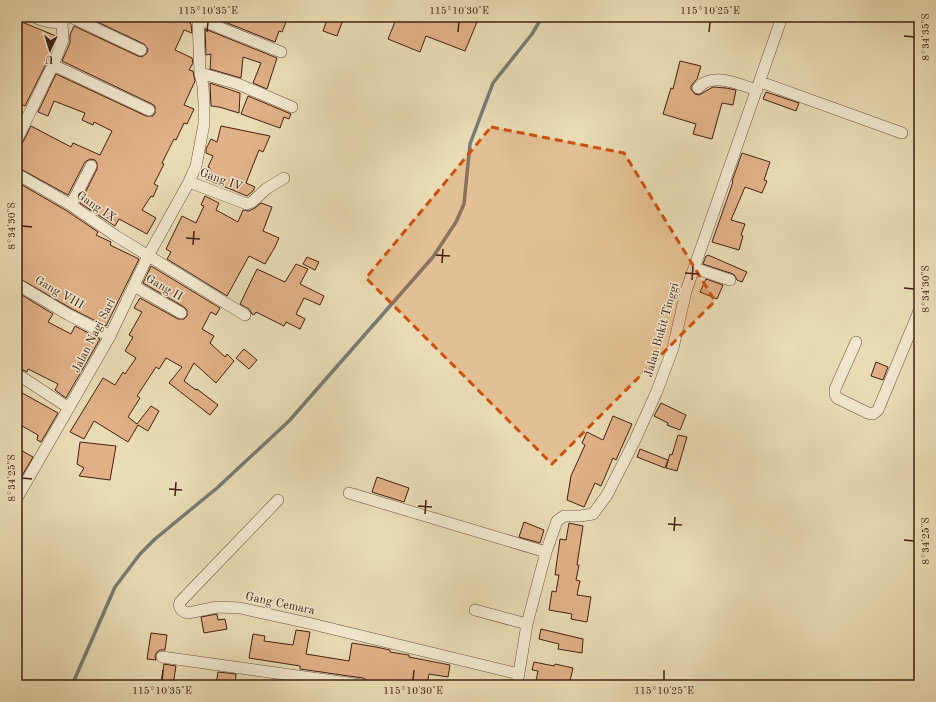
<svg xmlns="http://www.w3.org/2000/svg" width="936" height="702" font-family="'Old Standard TT',serif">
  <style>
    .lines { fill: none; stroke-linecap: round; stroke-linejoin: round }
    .stream { stroke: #777c75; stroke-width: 3.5 }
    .building { fill: #e1b087; stroke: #432013 }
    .minor-casing { stroke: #6c4f3c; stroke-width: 12 }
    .minor { stroke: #f1e8cf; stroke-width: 11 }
    .marked { fill: #cf500d; fill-opacity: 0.2; stroke: #cf500d; stroke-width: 3; stroke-dasharray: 8 5; stroke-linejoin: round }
    .ticks { fill: none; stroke: #432013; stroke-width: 1.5 }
    .labels { text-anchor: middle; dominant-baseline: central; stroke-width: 3; stroke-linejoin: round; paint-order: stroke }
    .street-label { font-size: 12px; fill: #432013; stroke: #f1e8cf }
    .neatline { fill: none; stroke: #432013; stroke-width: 1.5 }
    .ticks-label { font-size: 10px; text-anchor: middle; fill: #432013 }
  </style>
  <rect width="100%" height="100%" fill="#e9dcb5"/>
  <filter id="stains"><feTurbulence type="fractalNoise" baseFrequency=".005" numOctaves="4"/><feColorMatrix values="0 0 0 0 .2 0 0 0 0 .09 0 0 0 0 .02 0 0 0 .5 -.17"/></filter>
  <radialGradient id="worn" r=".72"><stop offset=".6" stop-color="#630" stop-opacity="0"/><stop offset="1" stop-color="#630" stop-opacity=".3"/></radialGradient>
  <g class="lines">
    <path class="stream" d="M 72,685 L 115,587 L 140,554 L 155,539 L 217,488 L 289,421 L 433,257 L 456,222 L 464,204 L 470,144 L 493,83 L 532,34 L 542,17"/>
  </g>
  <path class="building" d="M 87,17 L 125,17 L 135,21 L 137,17 L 184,17 L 191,24 L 192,33 L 184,30 L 175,50 L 192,58 L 193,63 L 189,70 L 193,71 L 195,81 L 184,105 L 194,109 L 187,124 L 184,123 L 176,140 L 174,139 L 162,163 L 164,164 L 154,184 L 158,186 L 153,197 L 151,196 L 142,210 L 156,218 L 147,234 L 119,219 L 115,226 L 80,203 L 97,169 L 97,163 L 95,160 L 90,159 L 85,162 L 68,195 L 17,167 L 17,155 L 22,146 L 20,145 L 23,142 L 31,126 L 71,147 L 73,143 L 100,155 L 112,131 L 94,122 L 93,125 L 82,120 L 85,113 L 54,101 L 48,116 L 38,112 L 56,74 L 146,116 L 153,116 L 155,113 L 155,106 L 152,104 L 62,61 L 70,43 L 70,35 L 74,26 L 138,56 L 142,57 L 147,53 L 148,49 L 144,44 Z
    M 212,17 L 288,17 L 282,32 L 279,31 L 275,42 Z
    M 328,17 L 344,17 L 337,36 L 323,31 Z
    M 397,17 L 479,17 L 465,51 L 426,36 L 420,52 L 388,39 Z
    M 17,20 L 56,36 L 56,39 L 47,62 L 25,106 L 17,102 Z
    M 205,29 L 277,58 L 267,89 L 253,83 L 261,63 L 243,57 L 241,78 L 210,69 L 211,54 L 206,55 Z
    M 680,61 L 701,66 L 697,79 L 691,86 L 691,89 L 695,94 L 699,95 L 713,87 L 726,88 L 736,90 L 733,105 L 722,103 L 712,139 L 693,134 L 696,124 L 663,114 L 671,88 L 673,89 Z
    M 210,83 L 240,93 L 239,113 L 219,107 L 211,106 Z
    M 766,92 L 799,103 L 796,111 L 763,99 Z
    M 248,96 L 291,114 L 289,119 L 284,117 L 280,128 L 241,114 Z
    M 221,126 L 270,136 L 263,152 L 259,150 L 246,183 L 255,187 L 253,191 L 247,196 L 206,179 L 210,168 L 208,167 L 213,156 L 206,153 L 206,149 L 211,139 L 217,142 Z
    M 742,153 L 770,162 L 764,180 L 767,181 L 762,193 L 745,187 L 731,220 L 745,224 L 741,235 L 743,236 L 739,250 L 712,242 L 733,182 L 732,181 Z
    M 17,182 L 67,211 L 98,232 L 96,235 L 111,242 L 110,245 L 139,259 L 106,326 L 72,309 L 17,277 Z
    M 205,196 L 219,203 L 216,210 L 238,222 L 243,210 L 249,211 L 255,208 L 261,203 L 272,207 L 263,231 L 279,238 L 275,247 L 265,264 L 249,256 L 227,296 L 167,259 L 171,252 L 166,249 L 182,216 L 196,223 L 204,206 L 201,205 Z
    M 708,255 L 747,272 L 742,282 L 737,280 L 735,276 L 733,274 L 703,264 L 706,256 L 707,256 Z
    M 307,257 L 319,262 L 315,270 L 303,264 Z
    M 296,264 L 308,269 L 300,284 L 324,296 L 320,305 L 304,298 L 296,314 L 305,319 L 300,329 L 286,322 L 284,326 L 256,312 L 254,315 L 252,314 L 249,309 L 240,304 L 257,269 L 285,282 Z
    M 151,266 L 220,308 L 216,315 L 211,312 L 202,329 L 214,336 L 210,343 L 225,357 L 227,354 L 234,361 L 216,383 L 194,363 L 184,381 L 196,390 L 197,389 L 218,405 L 210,415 L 169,383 L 182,367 L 166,358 L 159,369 L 156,367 L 137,396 L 140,398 L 128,417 L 137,424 L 151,406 L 159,411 L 148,431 L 138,425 L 128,442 L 94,421 L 84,439 L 70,432 L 103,378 L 115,385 L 123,372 L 125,374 L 136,358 L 125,351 L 133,337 L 129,335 L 142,312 L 134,308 L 140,298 L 178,319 L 184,319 L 187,316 L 187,310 L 184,307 L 143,283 Z
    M 706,279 L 723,285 L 717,299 L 700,292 Z
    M 17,292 L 53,314 L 48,322 L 71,334 L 75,326 L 100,339 L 66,398 L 55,390 L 58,384 L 28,369 L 27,372 L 17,367 Z
    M 244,349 L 257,360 L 249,369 L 236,358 Z
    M 876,362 L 888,367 L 883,380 L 871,376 Z
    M 17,390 L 58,413 L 41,442 L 37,440 L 38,435 L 17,423 L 17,413 L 22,404 L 17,402 Z
    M 661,403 L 686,415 L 680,430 L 667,425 L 668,423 L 654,416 Z
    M 613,416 L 632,424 L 616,460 L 613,458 L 601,486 L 595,483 L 584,507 L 567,500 L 571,476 L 585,445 L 582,443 L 587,432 L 603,440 Z
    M 678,435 L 687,437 L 677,471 L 666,468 L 670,454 L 672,455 Z
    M 80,442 L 116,446 L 110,480 L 79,476 L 84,468 L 77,464 Z
    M 17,448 L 33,457 L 17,484 Z
    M 640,449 L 668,460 L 665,468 L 637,457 Z
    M 377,477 L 409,488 L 404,502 L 372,492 Z
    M 524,522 L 544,530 L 540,543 L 519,537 Z
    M 569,523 L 583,526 L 577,565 L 579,565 L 576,580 L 580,581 L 577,595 L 591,597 L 587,622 L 571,619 L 572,614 L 549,610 L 552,591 L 556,592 L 559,575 L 555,575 L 560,539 L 566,540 Z
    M 217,614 L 218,620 L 225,619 L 227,629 L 204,633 L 201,617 Z
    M 541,629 L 583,639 L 582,653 L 558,649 L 559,644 L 539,639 Z
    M 296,630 L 310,632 L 306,654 L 349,661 L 352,643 L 376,647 L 390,650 L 390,652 L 409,655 L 409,657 L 450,665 L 448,677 L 429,674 L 427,685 L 387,685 L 368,681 L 363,678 L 300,669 L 300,666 L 249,658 L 253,634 L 265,636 L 264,641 L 293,645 Z
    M 151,633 L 167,635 L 165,650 L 160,650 L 157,652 L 155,656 L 156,660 L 147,659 Z
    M 534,662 L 554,666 L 555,664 L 573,668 L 569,685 L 535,685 L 538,671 L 532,670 Z
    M 164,664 L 176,666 L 173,685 L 161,684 Z
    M 218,672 L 236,674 L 235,685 L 216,685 Z"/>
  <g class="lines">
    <defs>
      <path id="minor" d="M 34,17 C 43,21 52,24 62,22 L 66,17
        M 71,17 L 141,50
        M 193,17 L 281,52
        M 53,65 L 149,110
        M 200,73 L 238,84 L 292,107
        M 760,82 L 902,133
        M 698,88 C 713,71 740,85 757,90
        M 17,139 L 53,65 L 63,40 L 62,22
        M 17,174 L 71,205 L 116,236 L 245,315
        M 189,182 L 247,204 L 252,202 L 266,189 L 284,178
        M 71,205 L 91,166
        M 694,268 L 730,280
        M 17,284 L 69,315 L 110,336
        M 134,286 L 181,313
        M 856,342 L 835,389 L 835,394 L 837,398 L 868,413 L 873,414 L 878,410 L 919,311
        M 17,374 L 69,408
        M 349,493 L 546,552
        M 17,498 L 110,336 L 148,256 L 189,182 L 196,166 L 204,124 L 204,104 L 203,86 L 200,73 L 198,19
        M 278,500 L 180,602 C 178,608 182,612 188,613 L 217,607 L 240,608 L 308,623 L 519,674
        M 475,610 L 527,624
        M 162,657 L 362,685
        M 517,685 L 527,624 L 546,552 L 557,521 L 564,516 L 580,516 L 593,514 L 607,495 L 635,440 L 657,391 L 673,348 L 686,291 L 782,17"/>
    </defs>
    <use href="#minor" class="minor-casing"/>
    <use href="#minor" class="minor"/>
  </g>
  <path class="marked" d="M 491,127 L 624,153 L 715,301 L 552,464 L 366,278 Z"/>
  <path class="ticks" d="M 207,32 L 208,22M 458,32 L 459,22M 709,32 L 710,22M 904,36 L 914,37M 22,226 L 32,227M 186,238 L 200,239M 193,245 L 194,231M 436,255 L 450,256M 442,263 L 443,249M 685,273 L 699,274M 692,280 L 693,266M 904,288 L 914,289M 22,478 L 32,479M 169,489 L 182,490M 175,496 L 176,482M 418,506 L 432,507M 425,514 L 426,500M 668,524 L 682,525M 674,531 L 675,517M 904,540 L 914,541M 162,680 L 163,670M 413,680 L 414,670M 664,680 L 664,670"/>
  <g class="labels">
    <g class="street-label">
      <text transform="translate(221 180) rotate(20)">Gang IV</text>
      <text transform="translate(96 207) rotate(34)">Gang IX</text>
      <text transform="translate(164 288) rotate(30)">Gang II</text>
      <text transform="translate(59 293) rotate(30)">Gang VIII</text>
      <text transform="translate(662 330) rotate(-74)">Jalan Bukit Tinggi</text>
      <text transform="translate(94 336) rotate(-63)">Jalan Nagi Sari</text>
      <text transform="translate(280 604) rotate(12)">Gang Cemara</text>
    </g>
  </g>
  <rect width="936" height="702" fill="none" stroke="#e9dcb5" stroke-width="44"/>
  <g transform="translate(50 50) rotate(184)" stroke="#f1e8cf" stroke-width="3" paint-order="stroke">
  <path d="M0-3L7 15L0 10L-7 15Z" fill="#432013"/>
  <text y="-6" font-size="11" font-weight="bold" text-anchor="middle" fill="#432013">U</text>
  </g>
  <rect x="22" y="22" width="892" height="658" class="neatline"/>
  <g class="ticks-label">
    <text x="208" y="14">115°10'35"E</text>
    <text x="459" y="14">115°10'30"E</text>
    <text x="710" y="14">115°10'25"E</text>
    <text transform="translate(925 37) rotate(-90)" y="4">8°34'35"S</text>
    <text transform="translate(11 226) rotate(-90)" y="4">8°34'30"S</text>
    <text transform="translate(925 289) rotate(-90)" y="4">8°34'30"S</text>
    <text transform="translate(11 478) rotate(-90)" y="4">8°34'25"S</text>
    <text transform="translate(925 541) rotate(-90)" y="4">8°34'25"S</text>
    <text x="162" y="694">115°10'35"E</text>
    <text x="413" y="694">115°10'30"E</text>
    <text x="664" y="694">115°10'25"E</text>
  </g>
  <rect width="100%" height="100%" filter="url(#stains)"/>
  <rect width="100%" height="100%" fill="url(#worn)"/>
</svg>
